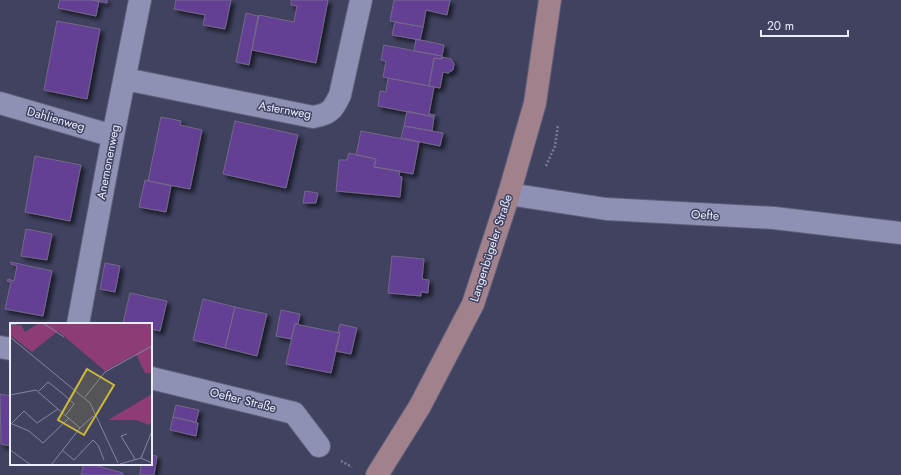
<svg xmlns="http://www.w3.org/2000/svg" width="901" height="475" font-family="Jost,sans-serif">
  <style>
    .building { fill: #644094; stroke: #736888; filter: url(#shadow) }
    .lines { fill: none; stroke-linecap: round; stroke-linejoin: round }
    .street-casing { stroke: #5e5f78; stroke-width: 24 }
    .secondary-casing { stroke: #5e5f78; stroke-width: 24 }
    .path { stroke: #797b95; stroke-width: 2.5; stroke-dasharray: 2 2; stroke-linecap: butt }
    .street { stroke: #8e91b3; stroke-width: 22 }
    .secondary { stroke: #a1818b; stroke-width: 22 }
    .labels { text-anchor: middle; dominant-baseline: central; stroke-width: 3; stroke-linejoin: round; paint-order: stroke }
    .street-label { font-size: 12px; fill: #eaecff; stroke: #404260 }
    .inset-road { fill: none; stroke: #8486a0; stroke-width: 1 }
    .view { fill: #ccb939; fill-opacity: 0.15; stroke: #ccb939; stroke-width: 2 }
    .inset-edge { fill: none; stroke: #eaecff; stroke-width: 2 }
  </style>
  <defs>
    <filter id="shadow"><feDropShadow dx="3.5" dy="3.5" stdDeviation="2" flood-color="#0009"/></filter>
  </defs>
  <rect width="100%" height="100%" fill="#404260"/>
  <path class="building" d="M 60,0 L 92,0 L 99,1 L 96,16 L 58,8 Z
    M 92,0 L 107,0 L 107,3 Z
    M 176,0 L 231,0 L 225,29 L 203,25 L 205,15 L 174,9 Z
    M 291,0 L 328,0 L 316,63 L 252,50 L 259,15 L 294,22 L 297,6 L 291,5 Z
    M 394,0 L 450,0 L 447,15 L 426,10 L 423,27 L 390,21 Z
    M 246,13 L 258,16 L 249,65 L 236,62 Z
    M 57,21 L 100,29 L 87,99 L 44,90 Z
    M 395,22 L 423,27 L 420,40 L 392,35 Z
    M 416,39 L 444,45 L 442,56 L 414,51 Z
    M 384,45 L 442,56 L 442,59 L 434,58 L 429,86 L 383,77 L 386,61 L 381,60 Z
    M 442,57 L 451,59 L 454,64 L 453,70 L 448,73 L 443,72 L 440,88 L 429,86 L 434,58 L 442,59 Z
    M 388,78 L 434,87 L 429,114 L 435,115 L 434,117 L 378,106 L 380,91 L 386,92 Z
    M 407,111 L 434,117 L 432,131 L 404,126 Z
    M 161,117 L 181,121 L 180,125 L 202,130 L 190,189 L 148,181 Z
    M 235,121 L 298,135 L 286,188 L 223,174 Z
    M 404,126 L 443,133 L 440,146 L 401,138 Z
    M 361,131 L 419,142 L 413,174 L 374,167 L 376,159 L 356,155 Z
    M 349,153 L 376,159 L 374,167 L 400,171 L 399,176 L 402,177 L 400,197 L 336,191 L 339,160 L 347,160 Z
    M 35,156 L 81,165 L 70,221 L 25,212 Z
    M 145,180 L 171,186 L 166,212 L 139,207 Z
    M 305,191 L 318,193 L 316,203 L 303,203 Z
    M 26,229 L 52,234 L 47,260 L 21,256 Z
    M 392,256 L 424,259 L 422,279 L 429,280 L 428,293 L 421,292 L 421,296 L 388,293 Z
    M 11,262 L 52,271 L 43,316 L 5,309 L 11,282 L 7,281 L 8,279 L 14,281 L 17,266 L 11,264 Z
    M 105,263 L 120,266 L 115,292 L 100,289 Z
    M 130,293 L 167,301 L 160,331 L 151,329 L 151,324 L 123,323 Z
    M 203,299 L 235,307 L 225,348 L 193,340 Z
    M 235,307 L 267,314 L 257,356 L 225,348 Z
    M 281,310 L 300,314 L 298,324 L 295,324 L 291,339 L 276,336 Z
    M 295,324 L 340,333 L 331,373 L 286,364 Z
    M 340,324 L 357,328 L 351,354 L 335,351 L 340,333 L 338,332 Z
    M 0,394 L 11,396 L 11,446 L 1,444 Z
    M 176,405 L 199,410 L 196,422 L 173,417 Z
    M 173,417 L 198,423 L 196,436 L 170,430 Z
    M 151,455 L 157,456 L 154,475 L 140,475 L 141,464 L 151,464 Z
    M 84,464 L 90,464 L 123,473 L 123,475 L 81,475 Z"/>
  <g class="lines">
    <defs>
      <path id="street" d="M 125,79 L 313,117 C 330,114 333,110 340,95 L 361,0
        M 0,103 L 113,136
        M 509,194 L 606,209 L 774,218 L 901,233
        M 78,324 L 113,136 L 140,0
        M 0,347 L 11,349
        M 151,378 L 294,413 L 319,446"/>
      <path id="secondary" d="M 377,475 L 420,406 L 473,304 L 509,194 L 535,103 L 550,0"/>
    </defs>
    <use href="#street" class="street-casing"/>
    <use href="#secondary" class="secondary-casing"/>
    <path class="path" d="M 546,166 L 555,146 L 558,125
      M 341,461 L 352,467"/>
    <use href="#street" class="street"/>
    <use href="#secondary" class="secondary"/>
  </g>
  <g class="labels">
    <g class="street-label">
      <text transform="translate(285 110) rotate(10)">Asternweg</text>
      <text transform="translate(56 119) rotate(16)">Dahlienweg</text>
      <text transform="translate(108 162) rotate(-79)">Anemonenweg</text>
      <text transform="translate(705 215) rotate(3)">Oefte</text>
      <text transform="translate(491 248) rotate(-72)">Langenbügeler Straße</text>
      <text transform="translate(243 400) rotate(14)">Oefter Straße</text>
    </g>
  </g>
  <g transform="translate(10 323)">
    <rect width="142" height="142" fill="#404260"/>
    <path d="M 29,0 L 142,0 L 142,50 L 135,50 L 126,31 L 95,48 L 48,8 L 22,29 L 0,12 L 0,3 L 11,2 L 15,9 ZM 142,71 L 142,99 L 139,102 L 126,97 L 98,97 Z" fill="#8e3c75"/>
    <path class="inset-road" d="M 33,0 L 54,14M 0,2 L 12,0M 0,14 L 80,80 L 108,140M 29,68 L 38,59 L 52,70 L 64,81 L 56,92M 0,72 L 26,67 L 70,105M 75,74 L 95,49 L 142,23M 0,100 L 19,108 L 33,120 L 59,95M 1,101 L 14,88 L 27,100 L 48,86M 117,111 L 111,113 L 125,136M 0,127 L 21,142M 52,127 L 64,137 L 83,117 L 88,122 L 94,137M 131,135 L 142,108M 131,135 L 142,140M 110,141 L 131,135M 41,142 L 70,105 L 83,93"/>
    <path class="view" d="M 77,46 L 104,62 L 74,112 L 48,97 Z"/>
    <rect width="142" height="142" class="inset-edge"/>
  </g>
  <path d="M761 30v6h87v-6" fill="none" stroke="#eaecff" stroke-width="2"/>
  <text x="767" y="30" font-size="12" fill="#eaecff" stroke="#404260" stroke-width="3" paint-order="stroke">20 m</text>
</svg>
